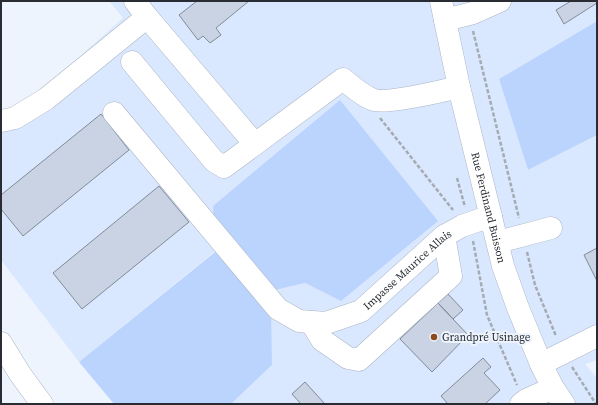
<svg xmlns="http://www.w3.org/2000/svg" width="598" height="405" font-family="'Source Serif 4',serif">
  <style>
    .built { fill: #d9e8fe }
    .green { fill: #bbd4fe }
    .building { fill: #c9d3e3; stroke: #828b99 }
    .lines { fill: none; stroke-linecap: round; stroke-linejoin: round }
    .minor-casing { stroke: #acb5c5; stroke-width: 23 }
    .path { stroke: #a6abb3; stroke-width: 2.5; stroke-dasharray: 4 2; stroke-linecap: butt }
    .minor { stroke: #fff; stroke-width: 22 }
    .poi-dot { fill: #8d491c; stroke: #eef4fd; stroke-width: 1.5 }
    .labels { text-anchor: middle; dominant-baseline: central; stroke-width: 4; stroke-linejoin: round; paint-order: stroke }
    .street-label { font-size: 11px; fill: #292d33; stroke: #eef4fd }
    .poi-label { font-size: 11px; fill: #292d33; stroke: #eef4fd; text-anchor: start }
  </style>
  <rect width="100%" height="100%" fill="#eef4fd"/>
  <path class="built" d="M 109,1 L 597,1 L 597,21 L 499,79 L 528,170 L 597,135 L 597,360 L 585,364 L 597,378 L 597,404 L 231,404 L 272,365 L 271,291 L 305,283 L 341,301 L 213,206 L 215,251 L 79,362 L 1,260 L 1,134 L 86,51 L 123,18 Z"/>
  <path class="green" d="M 597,21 L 597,135 L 528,170 L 499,79 Z
    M 340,100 L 438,221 L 341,301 L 305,283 L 271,291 L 272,365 L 231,404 L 114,404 L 79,362 L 215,252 L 213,206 Z"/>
  <path class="building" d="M 197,1 L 249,1 L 216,28 L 221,35 L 210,43 L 203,36 L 198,40 L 179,15 Z
    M 571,1 L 597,1 L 597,3 L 564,24 L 556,10 Z
    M 101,114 L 129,150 L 23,236 L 1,209 L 1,195 Z
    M 159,186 L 189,222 L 82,309 L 53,273 Z
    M 597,248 L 597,281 L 584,255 Z
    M 448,294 L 463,310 L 453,319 L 438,303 Z
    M 438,303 L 468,335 L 432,372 L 400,339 Z
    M 483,358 L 491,367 L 484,373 L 500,390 L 485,404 L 448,404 L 441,396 Z
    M 305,382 L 325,404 L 301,404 L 292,394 Z"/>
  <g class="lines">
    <defs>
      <g id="minor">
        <path d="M 135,1 L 147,17"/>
        <path id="s1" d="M 441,1 L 459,87 L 503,266 L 518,308 L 541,364 L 553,388 L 564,404"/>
        <path d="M 445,20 L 473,13 L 500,1"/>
        <path d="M 132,62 L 214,161 L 224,167 L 343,79 C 352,86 362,96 374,100 C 388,104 442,91 459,87"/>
        <path id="s2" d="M 114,113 L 278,309 L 299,321 L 326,323 L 361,311 L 444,236 L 462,226 L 491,216"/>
        <path d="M 1,121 L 15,118 L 46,99 L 147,17 L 255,144"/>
        <path d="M 498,242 L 551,228"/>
        <path d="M 311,322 L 322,340 L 348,358 L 359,360 L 451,276 L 444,236"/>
        <path d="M 1,343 L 20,374 L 42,404"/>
        <path d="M 541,364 L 597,336"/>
        <path d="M 521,404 L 526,400 L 553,388"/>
      </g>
    </defs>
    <use href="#minor" class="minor-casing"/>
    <path class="path" d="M 473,31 L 519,218
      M 380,118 L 453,210
      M 457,178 L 465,207
      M 473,241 L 487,315 L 517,385
      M 527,252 L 535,285 L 556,336
      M 572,367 L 596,404"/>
    <use href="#minor" class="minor"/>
  </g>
  <circle class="poi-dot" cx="434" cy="337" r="4"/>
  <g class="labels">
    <g class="street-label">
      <text stroke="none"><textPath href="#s1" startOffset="212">Rue Ferdinand Buisson</textPath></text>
      <text stroke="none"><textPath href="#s2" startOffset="406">Impasse Maurice Allais</textPath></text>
    </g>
    <g class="poi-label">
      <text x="442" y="337">Grandpré Usinage</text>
    </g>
  </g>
  <rect width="598" height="405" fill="none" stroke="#292d33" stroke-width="4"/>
</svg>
